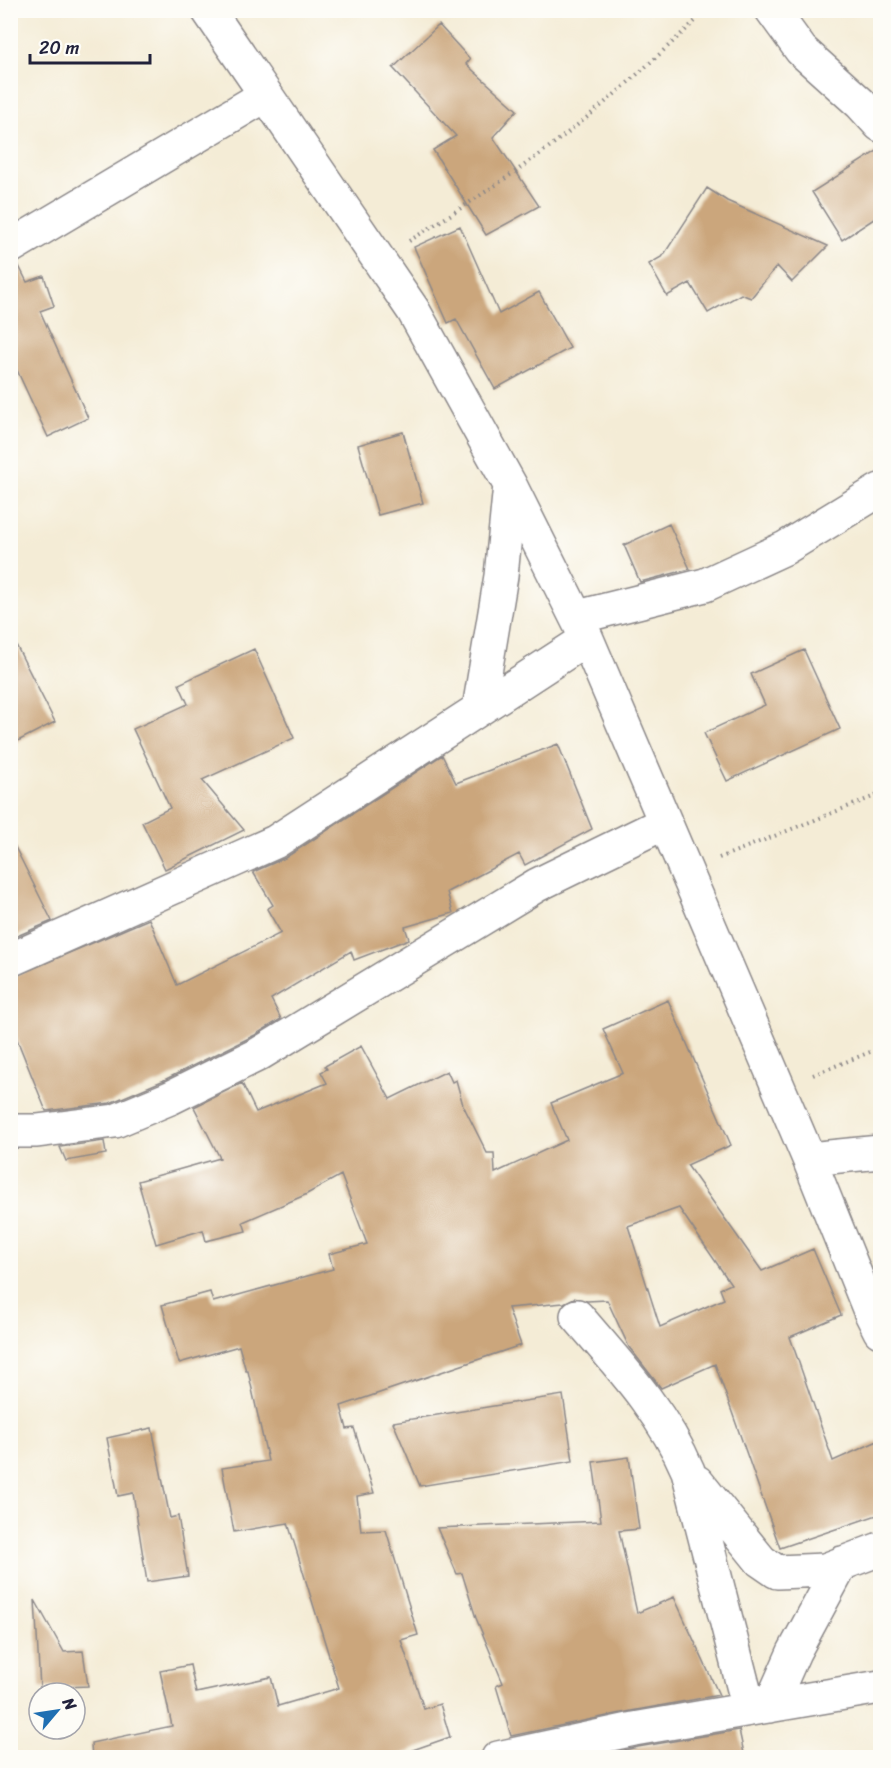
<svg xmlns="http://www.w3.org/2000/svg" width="891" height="1768" font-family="Sriracha,sans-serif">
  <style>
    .building { fill: #cba67c; fill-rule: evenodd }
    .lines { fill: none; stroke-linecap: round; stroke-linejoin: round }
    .minor-casing { stroke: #8b8788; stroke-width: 36 }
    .path { stroke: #8b8788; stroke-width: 4; stroke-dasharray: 1.5 4.5; stroke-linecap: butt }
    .minor { stroke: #fff; stroke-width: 33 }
  </style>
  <rect width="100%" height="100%" fill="#fdfcf7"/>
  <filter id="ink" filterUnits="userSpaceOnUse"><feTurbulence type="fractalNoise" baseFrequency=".0167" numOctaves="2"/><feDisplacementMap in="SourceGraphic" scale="12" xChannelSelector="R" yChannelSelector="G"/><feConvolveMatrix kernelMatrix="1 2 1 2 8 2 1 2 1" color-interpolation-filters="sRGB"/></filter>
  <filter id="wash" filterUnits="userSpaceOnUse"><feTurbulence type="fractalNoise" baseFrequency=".008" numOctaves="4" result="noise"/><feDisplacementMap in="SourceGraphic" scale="24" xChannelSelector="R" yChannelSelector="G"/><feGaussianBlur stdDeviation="1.35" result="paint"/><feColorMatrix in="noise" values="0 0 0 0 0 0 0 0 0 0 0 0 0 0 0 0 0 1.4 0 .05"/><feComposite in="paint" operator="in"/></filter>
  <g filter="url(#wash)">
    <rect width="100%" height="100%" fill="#f4ecd6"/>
    <g id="blocks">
      <path class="building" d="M 439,25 L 470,59 L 466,64 L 517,110 L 493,137 L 539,206 L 486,235 L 433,150 L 456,136 L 393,68 Z
        M 880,149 L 880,215 L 842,240 L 812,192 Z
        M 707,188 L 727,201 L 828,246 L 792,282 L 777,266 L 751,298 L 741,294 L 708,313 L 690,283 L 667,296 L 649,264 L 663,256 Z
        M 460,226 L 499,314 L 539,292 L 570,348 L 495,389 L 456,319 L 448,323 L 414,247 Z
        M 18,264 L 27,282 L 44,276 L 54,306 L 40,311 L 88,418 L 48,437 L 10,355 L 10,266 Z
        M 403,432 L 423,503 L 378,515 L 358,445 Z
        M 669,524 L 690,569 L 640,582 L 624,545 Z
        M 10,633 L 55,722 L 10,745 Z
        M 254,649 L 294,738 L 202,780 L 244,830 L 165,869 L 142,822 L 170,808 L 133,729 L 188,704 L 179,684 Z
        M 804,650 L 840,729 L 727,781 L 704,733 L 765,705 L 751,674 Z
        M 558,744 L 592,829 L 525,865 L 519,854 L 447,892 L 453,913 L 405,927 L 409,939 L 354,960 L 351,951 L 271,999 L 281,1019 L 255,1035 L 162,1081 L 110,1103 L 46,1111 L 10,1022 L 10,978 L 149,919 L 177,985 L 281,933 L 267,909 L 273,905 L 253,872 L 285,858 L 442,755 L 456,783 Z
        M 10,837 L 52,921 L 10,939 Z
        M 668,1000 L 731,1145 L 687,1165 L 762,1271 L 813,1249 L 841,1315 L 790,1337 L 833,1461 L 880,1440 L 880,1514 L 780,1548 L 715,1364 L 661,1388 L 629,1347 L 607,1300 L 587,1301 L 574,1298 L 564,1303 L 508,1308 L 521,1345 L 341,1406 L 347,1429 L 354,1428 L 374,1493 L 357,1496 L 361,1531 L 386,1530 L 418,1635 L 401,1640 L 424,1709 L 440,1704 L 450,1737 L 390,1758 L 92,1758 L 91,1743 L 172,1726 L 160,1671 L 190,1665 L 196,1693 L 271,1677 L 278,1706 L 339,1688 L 288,1523 L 234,1532 L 222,1468 L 268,1461 L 248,1371 L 246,1371 L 239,1346 L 179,1363 L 162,1305 L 210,1292 L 213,1302 L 333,1269 L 329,1254 L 367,1244 L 341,1175 L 305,1195 L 243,1222 L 246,1231 L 206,1241 L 203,1230 L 156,1244 L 138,1181 L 220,1158 L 194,1107 L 242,1083 L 256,1112 L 327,1083 L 321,1072 L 327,1069 L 325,1066 L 361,1046 L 390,1099 L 447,1071 L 452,1082 L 456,1080 L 463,1105 L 487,1153 L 494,1153 L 495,1173 L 567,1140 L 551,1103 L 623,1073 L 603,1029 ZM 679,1208 L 731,1284 L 720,1289 L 724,1299 L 660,1327 L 628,1226 Z
        M 104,1141 L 106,1154 L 66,1161 L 60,1147 Z
        M 563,1395 L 573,1461 L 420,1486 L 393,1422 Z
        M 152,1428 L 170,1518 L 178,1516 L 188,1576 L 147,1582 L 133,1493 L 118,1496 L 107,1438 Z
        M 629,1457 L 639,1529 L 619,1531 L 637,1613 L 674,1597 L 719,1695 L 631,1711 L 511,1736 L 496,1686 L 503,1683 L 476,1618 L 462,1573 L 457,1574 L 437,1528 L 601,1521 L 593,1462 Z
        M 35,1600 L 64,1652 L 83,1651 L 88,1686 L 40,1688 Z
        M 739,1730 L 745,1758 L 590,1758 L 638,1747 Z"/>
    </g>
  </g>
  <g filter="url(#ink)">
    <use href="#blocks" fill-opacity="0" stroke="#8b8788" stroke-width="1.5"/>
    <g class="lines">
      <defs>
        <path id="minor" d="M 208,10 L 413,310 L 510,485 L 587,639 L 809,1159 L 870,1311 L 880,1331
          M 772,10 L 801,50 L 860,103 L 880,125
          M 10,247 L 266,95
          M 578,617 L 705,585 L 785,548 L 880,490
          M 479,709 L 501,576 L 510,485
          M 10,960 L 275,842 L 587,639
          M 10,1131 L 37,1131 L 115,1121 L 170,1098 L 259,1054 L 537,885 L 664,823
          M 809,1159 L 880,1152
          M 577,1316 C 619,1365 663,1412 688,1471 L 749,1709
          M 697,1482 L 761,1561 L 777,1572 L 825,1570 L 880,1549
          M 770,1706 L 794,1652 L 842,1563
          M 498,1758 L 634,1729 L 880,1687"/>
      </defs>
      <use href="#minor" class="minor-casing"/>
      <path class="path" d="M 409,241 C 466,205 523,169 576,126 C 622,90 664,50 707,10
        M 719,858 L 880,794
        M 813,1075 L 880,1048"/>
      <use href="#minor" class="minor"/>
    </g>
  </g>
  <rect width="891" height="1768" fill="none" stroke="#fdfcf7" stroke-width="36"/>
  <g transform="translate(57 1711) rotate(61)"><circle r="28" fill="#fdfcf7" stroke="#a5a5ac" stroke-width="1.5"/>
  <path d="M0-4.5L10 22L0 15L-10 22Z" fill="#1f6fb2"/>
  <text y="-9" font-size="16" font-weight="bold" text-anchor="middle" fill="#22223b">N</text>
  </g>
  <path d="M30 54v9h120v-9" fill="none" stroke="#22223b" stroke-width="3"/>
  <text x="39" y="54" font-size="18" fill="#22223b" stroke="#fdfcf7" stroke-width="4.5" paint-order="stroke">20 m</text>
</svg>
